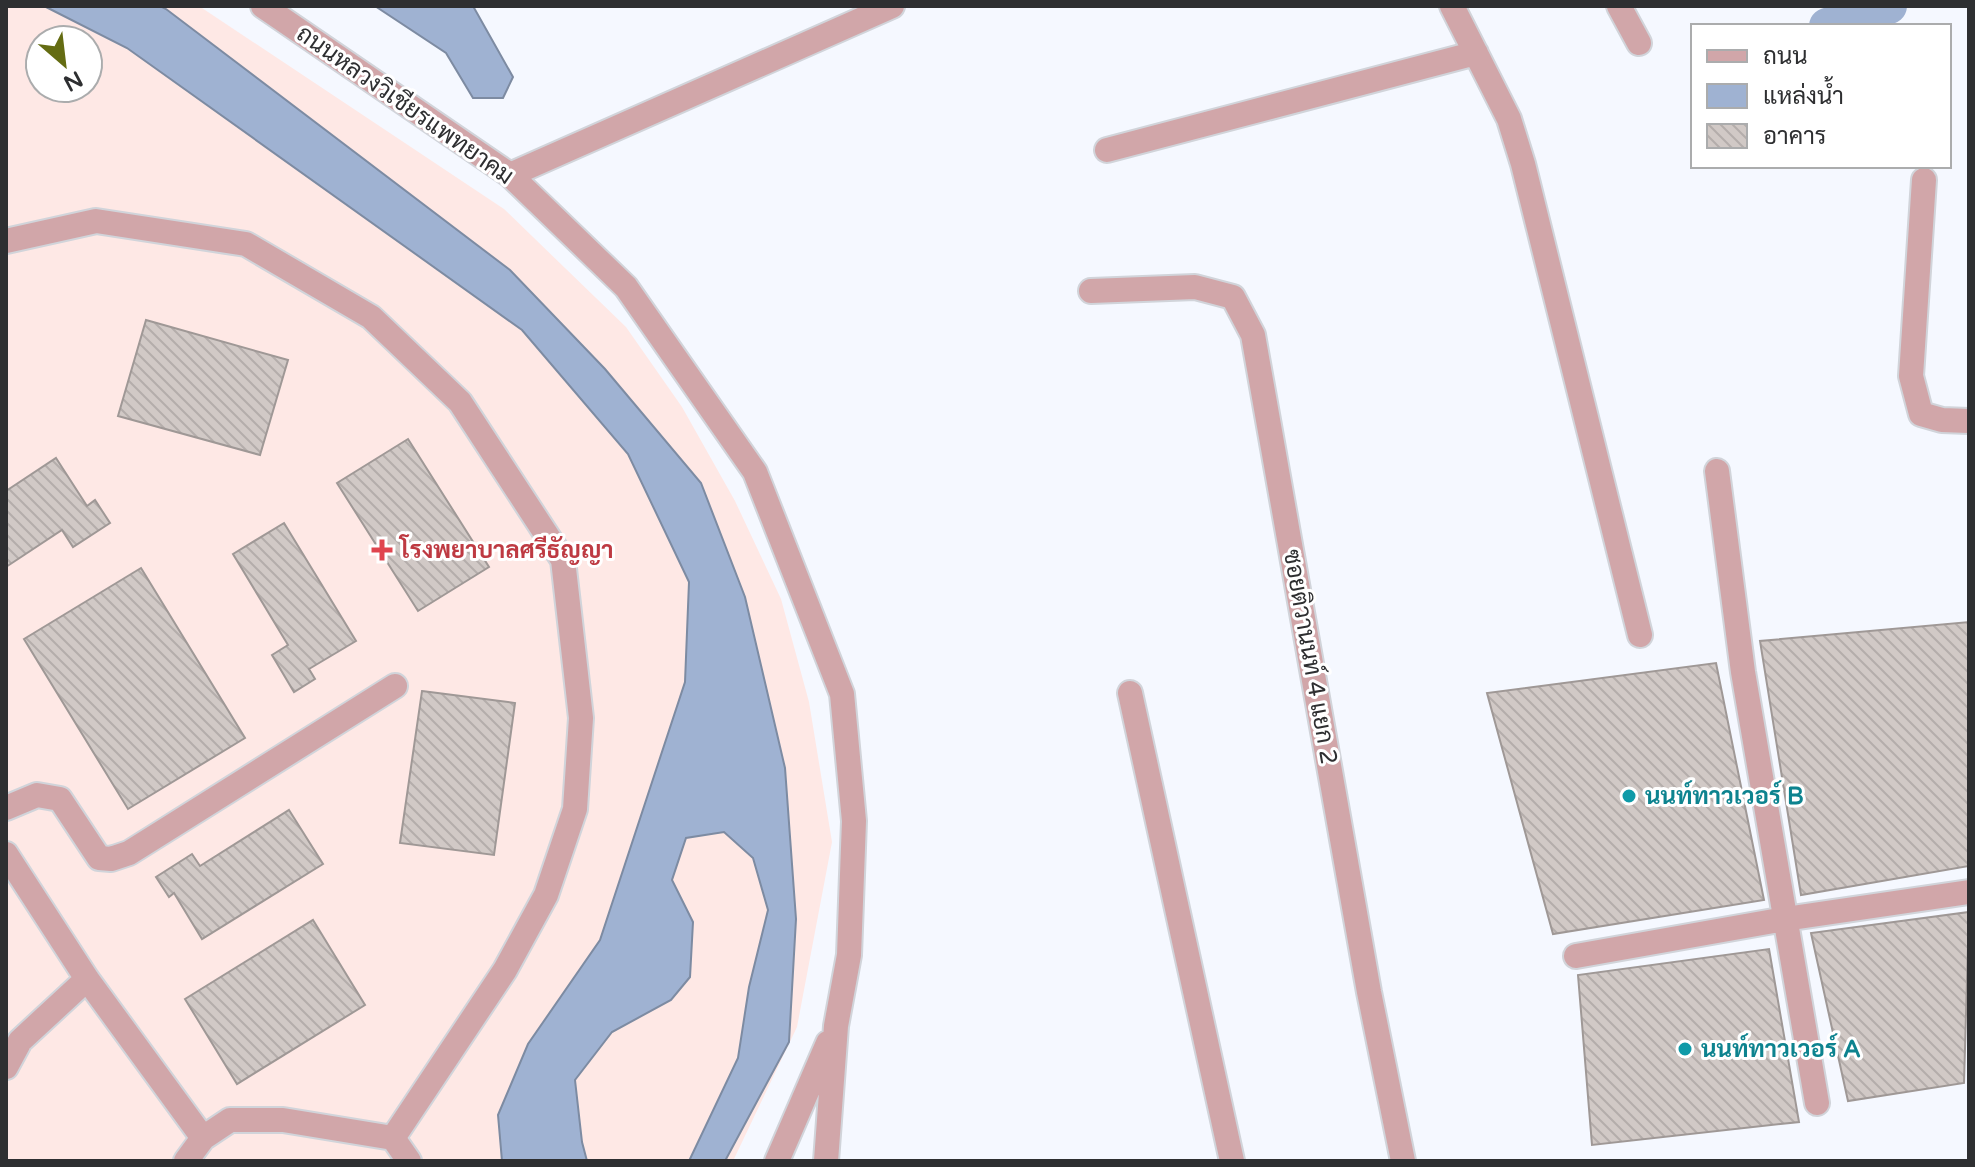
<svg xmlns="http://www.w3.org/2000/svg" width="1975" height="1167" font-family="'Varela Round',Sarabun,sans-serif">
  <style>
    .medical { fill: #fee8e5; fill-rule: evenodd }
    .water { fill: #9fb2d2; stroke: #7d8ba2; stroke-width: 2 }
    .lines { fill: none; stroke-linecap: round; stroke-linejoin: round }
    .canal { stroke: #9fb2d2; stroke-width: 36 }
    .building { fill: url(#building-back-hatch); stroke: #9f9896; stroke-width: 2 }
    .minor-casing { stroke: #d1d4da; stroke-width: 28 }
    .minor { stroke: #d1a6a9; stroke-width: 24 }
    .health-dot { fill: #e0444e; stroke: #fff; stroke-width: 3 }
    .culture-dot { fill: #0f9aa8; stroke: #fff; stroke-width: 3 }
    .labels { text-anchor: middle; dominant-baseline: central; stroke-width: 6; stroke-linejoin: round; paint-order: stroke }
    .street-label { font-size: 24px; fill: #2e2f31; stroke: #fff }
    .health-label { font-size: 24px; font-weight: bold; fill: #be3a42; stroke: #fff; text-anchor: start }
    .culture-label { font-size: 24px; font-weight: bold; fill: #0d838f; stroke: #fff; text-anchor: start }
  </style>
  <defs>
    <pattern id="building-back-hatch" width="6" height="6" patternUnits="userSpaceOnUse" patternTransform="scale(2)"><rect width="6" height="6" fill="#d1c9c6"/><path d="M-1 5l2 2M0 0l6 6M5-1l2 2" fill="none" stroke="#b4adab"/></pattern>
  </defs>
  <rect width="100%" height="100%" fill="#f5f8ff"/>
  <path class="medical" d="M 6,6 L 199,6 L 504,209 L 626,327 L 682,407 L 735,501 L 781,599 L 809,702 L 832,842 L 797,1027 L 733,1161 L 6,1161 ZM 40,40 L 88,40 L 88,88 L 40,88 Z"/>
  <path class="water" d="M 44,6 L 160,6 L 166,9 L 510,270 L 605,369 L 701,483 L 745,597 L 785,768 L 796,919 L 789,1042 L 725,1161 L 689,1161 L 738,1058 L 749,987 L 768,910 L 753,858 L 724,832 L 686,838 L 672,880 L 693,922 L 690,977 L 671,1000 L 612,1032 L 575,1080 L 582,1142 L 587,1161 L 502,1161 L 498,1115 L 528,1044 L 600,940 L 685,682 L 689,582 L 628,454 L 522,330 L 127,48 Z
    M 375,6 L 473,6 L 513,77 L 503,98 L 473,98 L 446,53 Z"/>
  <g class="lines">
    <path class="canal" d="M 1827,26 L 1889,6"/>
  </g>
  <path class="building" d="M 146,320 L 288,360 L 260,455 L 118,416 Z
    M 408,439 L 489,567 L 418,611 L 337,483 Z
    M 56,458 L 87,506 L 95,500 L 110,523 L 73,547 L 62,530 L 6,567 L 6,491 Z
    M 284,523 L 356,641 L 309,669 L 315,679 L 294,692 L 272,655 L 288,645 L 233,554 Z
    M 141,568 L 245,738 L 128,809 L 24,639 Z
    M 1969,622 L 1969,866 L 1801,895 L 1760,641 Z
    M 1716,663 L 1764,900 L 1553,934 L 1487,693 Z
    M 422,691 L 515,703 L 494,855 L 400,843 Z
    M 289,810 L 323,864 L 202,939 L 174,893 L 169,897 L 156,877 L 192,854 L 200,866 Z
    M 1969,912 L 1964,1083 L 1848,1101 L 1811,933 Z
    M 313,920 L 365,1005 L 237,1084 L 185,999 Z
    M 1769,949 L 1799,1122 L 1592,1145 L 1578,975 Z"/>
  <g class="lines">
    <defs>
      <path id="minor" d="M 263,6 L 510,175 L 626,287 L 755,472 L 842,694 L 854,821 L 849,955 L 836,1026 L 826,1161
        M 1452,6 L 1509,119 L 1523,164 L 1640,635
        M 1619,6 L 1639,43
        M 1107,150 L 1476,53
        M 510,175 L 892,6
        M 1924,180 L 1911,376 L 1921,414 L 1942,420 L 1969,421
        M 6,241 L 96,221 L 246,244 L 371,317 L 460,402 L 563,560 L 581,718 L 575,809 L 546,895 L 505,970 L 393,1138
        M 1091,291 L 1195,287 L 1233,297 L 1253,335 L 1369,992 L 1403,1161
        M 1717,471 L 1743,672 L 1817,1103
        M 1130,693 L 1232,1161
        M 6,808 L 37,795 L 60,799 L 99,858 L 111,859 L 129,853 L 395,686
        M 6,854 L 87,979 L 203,1138
        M 1576,956 L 1785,919 L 1969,892
        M 6,1067 L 20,1041 L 87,979
        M 186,1161 L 203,1138 L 230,1120 L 283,1120 L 393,1138 L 409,1161
        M 777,1161 L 828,1043"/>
    </defs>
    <use href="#minor" class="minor-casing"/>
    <use href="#minor" class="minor"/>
  </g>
  <path class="health-dot" d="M378 538h8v8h8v8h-8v8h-8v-8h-8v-8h8z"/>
  <g class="culture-dot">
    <circle cx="1629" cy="796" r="8"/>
    <circle cx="1685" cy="1049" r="8"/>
  </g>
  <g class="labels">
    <g class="street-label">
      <text transform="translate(405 105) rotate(35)">ถนนหลวงวิเชียรแพทยาคม</text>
      <text transform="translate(1310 657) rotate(80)">ซอยติวานนท์ 4 แยก 2</text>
    </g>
    <g class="health-label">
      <text x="400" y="550">โรงพยาบาลศรีธัญญา</text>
    </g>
    <g class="culture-label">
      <text x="1645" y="796">นนท์ทาวเวอร์ B</text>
      <text x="1701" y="1049">นนท์ทาวเวอร์ A</text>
    </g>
  </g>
  <rect width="1975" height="1167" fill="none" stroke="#2e2f31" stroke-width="16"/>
  <rect x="1691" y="24" width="260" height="144" fill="#ffffff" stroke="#abacad" stroke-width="2"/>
  <rect x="1707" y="50" width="40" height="12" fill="#d1a6a9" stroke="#abacad" stroke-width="2"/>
  <text x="1763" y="64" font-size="24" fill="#2e2f31">ถนน</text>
  <rect x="1707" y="84" width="40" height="24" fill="#9fb2d2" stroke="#abacad" stroke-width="2"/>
  <text x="1763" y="104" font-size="24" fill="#2e2f31">แหล่งน้ำ</text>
  <rect x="1707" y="124" width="40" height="24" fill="url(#building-back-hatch)" stroke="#abacad" stroke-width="2"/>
  <text x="1763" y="144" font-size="24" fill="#2e2f31">อาคาร</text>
  <g transform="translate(64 64) rotate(152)"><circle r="38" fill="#ffffff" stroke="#abacad" stroke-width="2"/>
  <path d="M0-6L14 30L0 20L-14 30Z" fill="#646c12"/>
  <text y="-12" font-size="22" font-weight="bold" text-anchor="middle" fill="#2e2f31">N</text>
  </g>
</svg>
